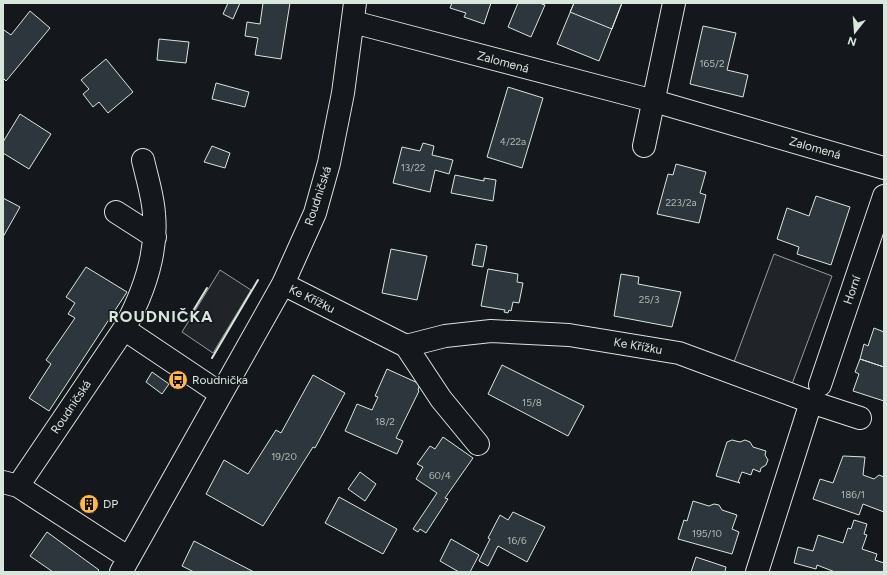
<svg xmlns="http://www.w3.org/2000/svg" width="887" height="575" font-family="Figtree,sans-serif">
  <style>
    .green { fill: #202428; stroke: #939e99 }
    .building { fill: #2c363c; stroke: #d8e6dc }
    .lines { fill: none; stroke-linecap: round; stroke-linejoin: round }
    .minor-casing { stroke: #d8e6dc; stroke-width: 24 }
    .minor { stroke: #14181c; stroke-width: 22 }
    .wall { stroke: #d8e6dc; stroke-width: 2 }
    .labels { text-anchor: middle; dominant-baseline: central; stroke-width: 3; stroke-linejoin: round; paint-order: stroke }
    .number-label { font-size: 10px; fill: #adbab4 }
    .street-label { font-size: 12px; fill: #d8e6dc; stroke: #14181c }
    .poi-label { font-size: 12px; fill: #d8e6dc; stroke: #14181c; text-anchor: start }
    .district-label { font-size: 16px; font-weight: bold; letter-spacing: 1px; fill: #d8e6dc; stroke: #14181c }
  </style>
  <rect width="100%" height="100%" fill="#14181c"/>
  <path class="green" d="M 774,254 L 832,276 L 792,384 L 734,362 Z
    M 220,270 L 251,290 L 213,353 L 182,332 Z"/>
  <path class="building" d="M 228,3 L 240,3 L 233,19 L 223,14 Z
    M 263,3 L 290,3 L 281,59 L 255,55 L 258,38 L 245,36 L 247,22 L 260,24 Z
    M 452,3 L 491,3 L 484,24 L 464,17 L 466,13 L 450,8 Z
    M 518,3 L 539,3 L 545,5 L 531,37 L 508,27 Z
    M 574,3 L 622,3 L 599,61 L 557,44 Z
    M 574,3 L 622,3 L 612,29 L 570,12 Z
    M 30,11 L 50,28 L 6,81 L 3,78 L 3,31 L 4,30 L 11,35 Z
    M 703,26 L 736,33 L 727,70 L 748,75 L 743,97 L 690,84 Z
    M 159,39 L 189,42 L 186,63 L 157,60 Z
    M 106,59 L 133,92 L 108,113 L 99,102 L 93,107 L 83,94 L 89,89 L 81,80 Z
    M 216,83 L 249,92 L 245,107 L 212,99 Z
    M 508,87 L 543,98 L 522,168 L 487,157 Z
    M 20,114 L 51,134 L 29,169 L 3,153 L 3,142 Z
    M 423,143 L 434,146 L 432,155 L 453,160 L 449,174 L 435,170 L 430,192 L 393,183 L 402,147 L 420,151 Z
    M 212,146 L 230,153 L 225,168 L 204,162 Z
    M 676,164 L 706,172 L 700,193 L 706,195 L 699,223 L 657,214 L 668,174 L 673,175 Z
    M 455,175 L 484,181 L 484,178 L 496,180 L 493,201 L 451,193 Z
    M 816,196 L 850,207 L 831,265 L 797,254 L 799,247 L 777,239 L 787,208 L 809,216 Z
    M 3,198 L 20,207 L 3,237 Z
    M 476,244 L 487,246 L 483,267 L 472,265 Z
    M 391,249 L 427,256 L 417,300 L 382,293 Z
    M 86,267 L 127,292 L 49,411 L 29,398 L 51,364 L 46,360 L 75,318 L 68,314 L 75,303 L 66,297 Z
    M 488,269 L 518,274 L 517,282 L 523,283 L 519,303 L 513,302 L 511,311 L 509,310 L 508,313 L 504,312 L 505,310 L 481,306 Z
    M 621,274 L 639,277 L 638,284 L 681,292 L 672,327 L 614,316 Z
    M 874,328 L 884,332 L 884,367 L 860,359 L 864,344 L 868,346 Z
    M 860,359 L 884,367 L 884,401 L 853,391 L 859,374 L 855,372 Z
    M 502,365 L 584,406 L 568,436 L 488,394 Z
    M 387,369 L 420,384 L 418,390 L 419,391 L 396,438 L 403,441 L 397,454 L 345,431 L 357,404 L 372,410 L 378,397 L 375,396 Z
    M 152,372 L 169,384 L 162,394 L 146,382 Z
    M 313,375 L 345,393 L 315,448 L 313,447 L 263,526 L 206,494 L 224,460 L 248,474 L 276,430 L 281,433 Z
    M 443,437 L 473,458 L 445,498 L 448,499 L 426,533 L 420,529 L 418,532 L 413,529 L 437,493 L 416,479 L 423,467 L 417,464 L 430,446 L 435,449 Z
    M 732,440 L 740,442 L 745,440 L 750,442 L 753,447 L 766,451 L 765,455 L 768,460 L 766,465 L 761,468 L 760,472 L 753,469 L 751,475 L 742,472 L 738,482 L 740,483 L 716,476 L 727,442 Z
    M 843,456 L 865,457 L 863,475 L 874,479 L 879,475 L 884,477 L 884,512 L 863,504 L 859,515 L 813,499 L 820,479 L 833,483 Z
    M 360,472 L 376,484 L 365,501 L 348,489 Z
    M 85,496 L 98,505 L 93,513 L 79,504 Z
    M 339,497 L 397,529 L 383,554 L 325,523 Z
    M 693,501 L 709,506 L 714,504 L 719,505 L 722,510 L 737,515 L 732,529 L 739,532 L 732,554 L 678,539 L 684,520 L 687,521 Z
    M 513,512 L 545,527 L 527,562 L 498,546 L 488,566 L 479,561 L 490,539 L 488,538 L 500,515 L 508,520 Z
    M 854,520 L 867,524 L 864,534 L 867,535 L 862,549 L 877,554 L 875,560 L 884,563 L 884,572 L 835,572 L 817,565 L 816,569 L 794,563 L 798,547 L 813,551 L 818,535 L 843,543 L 848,528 L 851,529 Z
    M 47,532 L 99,570 L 97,572 L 53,572 L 30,556 Z
    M 451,539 L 479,555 L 470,572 L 459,572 L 440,561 Z
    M 194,541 L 254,572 L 194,572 L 182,566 Z
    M 696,557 L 726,567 L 725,572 L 691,572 Z"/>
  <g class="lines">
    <defs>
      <path id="minor" d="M 353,22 L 654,101 L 884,168
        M 644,146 L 674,3
        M 116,212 L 155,237
        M 283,284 L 406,346 L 445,336 L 491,331 L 569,335 L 679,353 L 811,402 L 860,418
        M 124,329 L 221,394
        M 406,346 L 441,399 L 478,444
        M 820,385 L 884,196
        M 3,482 L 18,486 L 129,558
        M 18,486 L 124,329 C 143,294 158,254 154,214 C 153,196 147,178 143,160
        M 121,572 L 283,284 L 315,213 L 329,163 L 343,93 L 355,3
        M 757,572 L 811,402"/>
    </defs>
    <use href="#minor" class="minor-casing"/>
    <use href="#minor" class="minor"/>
    <path class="wall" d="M 190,316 L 207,288
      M 212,358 L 258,280"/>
  </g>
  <defs>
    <symbol id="bus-disc" viewBox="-11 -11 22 22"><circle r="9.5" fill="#ffb74d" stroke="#14181c"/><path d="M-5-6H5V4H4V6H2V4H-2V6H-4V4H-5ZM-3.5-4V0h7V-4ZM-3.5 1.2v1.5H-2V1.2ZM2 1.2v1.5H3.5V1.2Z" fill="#111"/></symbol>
    <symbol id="building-disc" viewBox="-11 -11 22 22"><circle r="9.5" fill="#ffb74d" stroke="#14181c"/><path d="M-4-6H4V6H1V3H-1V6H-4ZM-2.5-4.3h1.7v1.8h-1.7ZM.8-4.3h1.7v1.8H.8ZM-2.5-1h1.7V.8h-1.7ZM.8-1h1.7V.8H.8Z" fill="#111"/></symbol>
  </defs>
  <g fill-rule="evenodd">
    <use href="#bus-disc" x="167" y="369" width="22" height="22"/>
    <use href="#building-disc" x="78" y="493" width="22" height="22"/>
  </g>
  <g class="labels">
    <g class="number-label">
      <text x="712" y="63">165/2</text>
      <text x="513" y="141">4/22a</text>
      <text x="413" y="167">13/22</text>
      <text x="681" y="202">223/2a</text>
      <text x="649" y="299">25/3</text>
      <text x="532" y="402">15/8</text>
      <text x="385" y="421">18/2</text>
      <text x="284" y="456">19/20</text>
      <text x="440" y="475">60/4</text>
      <text x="853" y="494">186/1</text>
      <text x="707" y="533">195/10</text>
      <text x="517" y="540">16/6</text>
    </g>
    <g class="street-label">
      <text transform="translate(503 62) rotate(15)">Zalomená</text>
      <text transform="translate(815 148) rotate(16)">Zalomená</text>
      <text transform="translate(318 196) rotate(-72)">Roudničská</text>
      <text transform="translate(852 290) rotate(-71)">Horní</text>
      <text transform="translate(312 299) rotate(26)">Ke Křížku</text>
      <text transform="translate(638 346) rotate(10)">Ke Křížku</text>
      <text transform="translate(71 407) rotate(-56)">Roudničská</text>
    </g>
    <g class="poi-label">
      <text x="192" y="380">Roudnička</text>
      <text x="103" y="504">DP</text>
    </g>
    <g class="district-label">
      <text x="161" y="316">ROUDNIČKA</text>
    </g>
  </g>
  <rect width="887" height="575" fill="none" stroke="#d8e6dc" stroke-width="8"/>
  <g transform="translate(855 32) rotate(197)" stroke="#14181c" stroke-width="3" paint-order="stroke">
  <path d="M0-3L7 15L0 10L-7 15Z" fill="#d8e6dc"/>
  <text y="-6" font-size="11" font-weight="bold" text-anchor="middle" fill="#d8e6dc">N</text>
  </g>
</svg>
